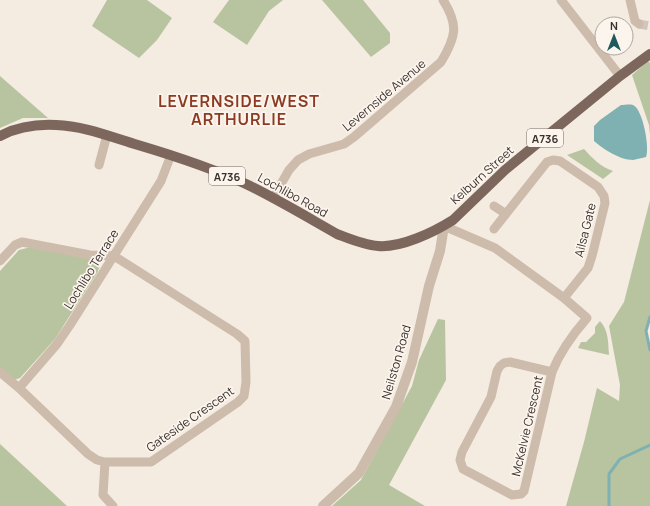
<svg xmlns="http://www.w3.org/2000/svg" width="650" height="506" font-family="Manrope,sans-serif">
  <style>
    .green { fill: #b8c4a0 }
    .water { fill: #7fb0b2 }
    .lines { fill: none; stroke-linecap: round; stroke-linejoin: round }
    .stream { stroke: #7fb0b2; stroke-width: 3 }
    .minor-tunnel { stroke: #cfc6bd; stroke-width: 9; stroke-dasharray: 9 4.5; stroke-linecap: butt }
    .minor { stroke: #cdbbac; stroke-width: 9 }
    .tertiary { stroke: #cdbbac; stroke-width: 10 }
    .primary { stroke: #7d675c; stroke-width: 10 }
    .labels { text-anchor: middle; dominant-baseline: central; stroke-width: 3.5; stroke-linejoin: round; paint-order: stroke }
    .shield { fill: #fbf5ee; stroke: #756b66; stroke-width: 1 }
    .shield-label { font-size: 11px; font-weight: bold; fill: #3b302b }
    .street-label { font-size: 12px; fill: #3b302b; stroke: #fbf5ee }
    .district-label { font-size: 16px; font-weight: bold; letter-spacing: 1px; fill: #8c3b22; stroke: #fbf5ee }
  </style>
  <rect width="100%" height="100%" fill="#f4ebe1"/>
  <path class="green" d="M 107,0 L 147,0 L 172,18 L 157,40 L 139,58 L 92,26 Z
    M 229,0 L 283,0 L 269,11 L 247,45 L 213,22 Z
    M 322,0 L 363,0 L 390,33 L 390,43 L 371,57 Z
    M 648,61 L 650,63 L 650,134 L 649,125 L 632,75 Z
    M 0,76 L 48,118 L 23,118 L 0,128 Z
    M 584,149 C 592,158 601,167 613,171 L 603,179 L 567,155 Z
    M 650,200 L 650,317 L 646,331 L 650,350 L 650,506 L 566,506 L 584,442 L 597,388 L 619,401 L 620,385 L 609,326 L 624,302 Z
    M 27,248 L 34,248 L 95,260 L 100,266 L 97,273 L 55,339 L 20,378 L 14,380 L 0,368 L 0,271 L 19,250 Z
    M 438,319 L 445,320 L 446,380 L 389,485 L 425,506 L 332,506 L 361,480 L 412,386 L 419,360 Z
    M 600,321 C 609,331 608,343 609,355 L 578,348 L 581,342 L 586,342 L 595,333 L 595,327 Z
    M 0,444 L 67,506 L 0,506 Z"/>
  <path class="water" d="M 621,105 C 624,105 630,104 633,105 C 643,109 650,149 646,157 C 642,158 637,159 633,160 C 620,160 603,149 594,141 L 594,126 L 600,120 Z"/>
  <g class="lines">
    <path class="stream" d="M 650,317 L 646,331 L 650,350
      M 609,506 L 609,474 L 620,459 L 650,445"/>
    <path class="minor-tunnel" d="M 639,24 L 650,26"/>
    <path class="minor" d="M 561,0 L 620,76
      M 630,0 L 635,21 L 639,24
      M 99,165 L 107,135
      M 273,198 L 289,170 L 298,160 L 309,154 L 344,144 L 354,137 L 441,62 C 456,37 459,25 443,0
      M 494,206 L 506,214
      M 444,226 L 495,248 L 564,298 L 587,318 C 573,334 560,352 552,372 L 524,491 L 521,494 L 512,495 L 463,469 L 460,460 L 462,452 L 491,397 L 497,371 L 500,366 L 504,363 L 510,362 L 552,372
      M 494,229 L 547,162 L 553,160 L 560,161 L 598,187 L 604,196 L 605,203 L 592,256 L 588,268 L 564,298
      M 0,261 L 15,245 L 22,242 L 90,255 L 114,256 L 237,334 L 245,341 L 246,382 L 244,396 L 238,402 L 151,462 L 105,462 L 97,460 L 88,454 L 19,388 L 0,372
      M 19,388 L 57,344 L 70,325 L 161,181 L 171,155
      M 105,462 L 103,495 L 113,506"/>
    <path class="tertiary" d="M 323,506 L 359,473 L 396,407 L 412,362 L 429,286 L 440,251 L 444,226"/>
    <path class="primary" d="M 0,136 C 17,127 37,124 56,125 C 84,126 111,137 138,145 C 175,156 212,168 246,184 C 277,199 307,217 337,234 C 350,239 364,245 378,246 C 401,248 434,232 453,220 L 505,170 L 620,76 L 650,54"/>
  </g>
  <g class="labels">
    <g class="shield">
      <rect x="527" y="129" width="36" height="18" rx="3"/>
      <rect x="209" y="167" width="36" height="18" rx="3"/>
    </g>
    <g class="shield-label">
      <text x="545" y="138">A736</text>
      <text x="227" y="176">A736</text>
    </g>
    <g class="street-label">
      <text transform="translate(384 95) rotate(-40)">Levernside Avenue</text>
      <text transform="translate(482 175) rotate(-42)">Kelburn Street</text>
      <text transform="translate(293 195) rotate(29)">Lochlibo Road</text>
      <text transform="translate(585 230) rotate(-76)">Ailsa Gate</text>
      <text transform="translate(91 269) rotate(-58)">Lochlibo Terrace</text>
      <text transform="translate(396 362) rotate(-74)">Neilston Road</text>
      <text transform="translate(190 419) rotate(-35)">Gateside Crescent</text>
      <text transform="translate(527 426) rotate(-77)">McKelvie Crescent</text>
    </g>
    <g class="district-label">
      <text x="239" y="101">LEVERNSIDE/WEST<tspan x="239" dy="18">ARTHURLIE</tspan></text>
    </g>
  </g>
  <g transform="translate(614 36)"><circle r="19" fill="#fbf5ee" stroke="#aea6a0"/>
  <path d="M0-3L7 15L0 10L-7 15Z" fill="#1f5a5e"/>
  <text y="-6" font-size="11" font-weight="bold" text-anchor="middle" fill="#3b302b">N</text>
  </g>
</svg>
